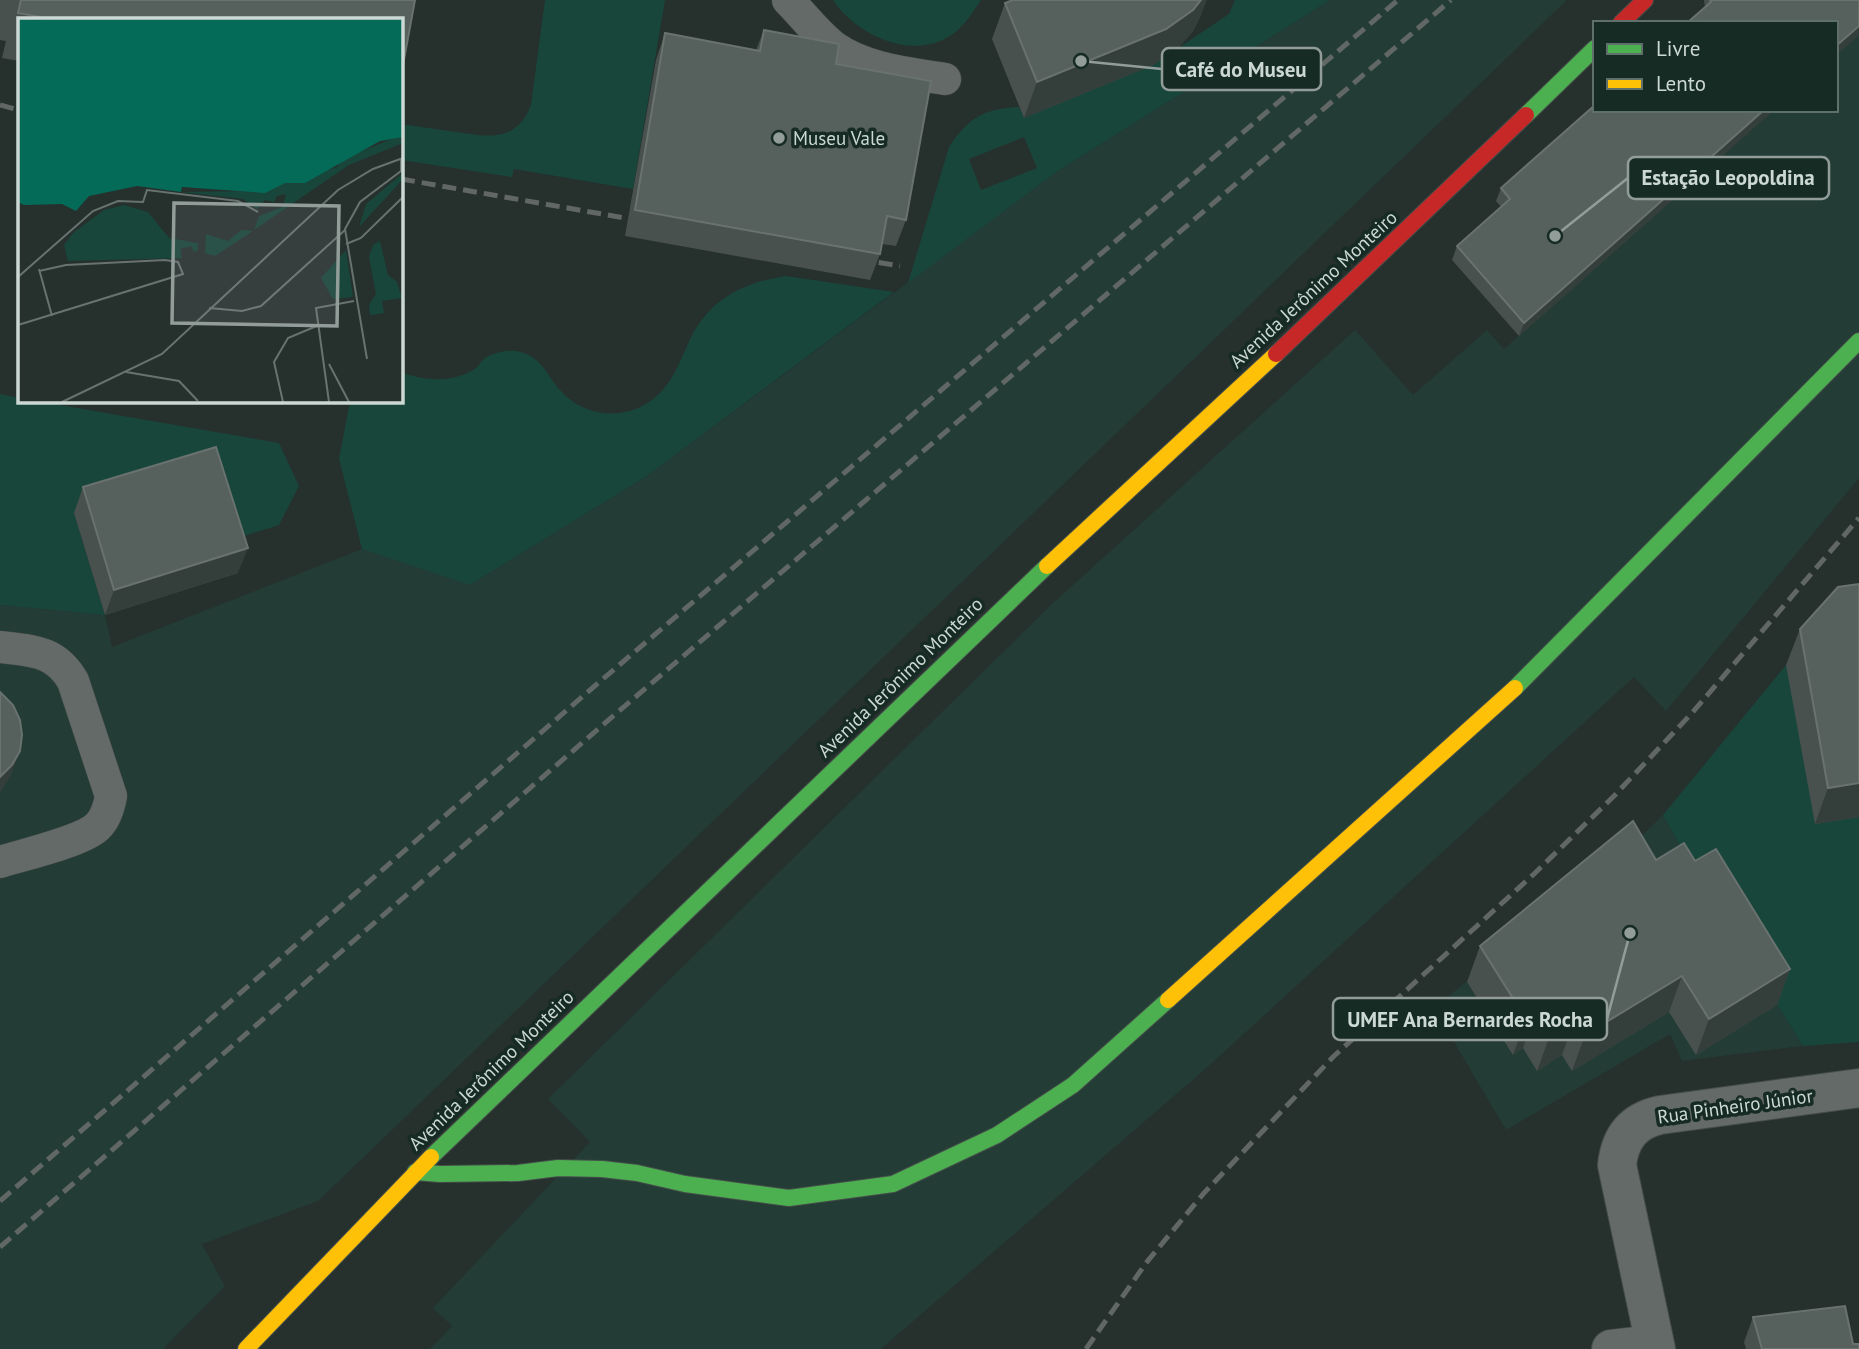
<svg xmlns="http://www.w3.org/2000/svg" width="1859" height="1349" font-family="'PT Sans',sans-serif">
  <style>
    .built { fill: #233c36 }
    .green { fill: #19463b; fill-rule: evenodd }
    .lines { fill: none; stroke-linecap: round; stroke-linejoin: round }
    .lane-casing { stroke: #454d4a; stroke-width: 33 }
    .street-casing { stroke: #454d4a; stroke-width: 40 }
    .fast-casing { stroke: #454d4a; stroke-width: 18 }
    .slow-casing { stroke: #454d4a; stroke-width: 18 }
    .jam-casing { stroke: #454d4a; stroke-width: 18 }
    .lane { stroke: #646a68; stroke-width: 32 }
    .street { stroke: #646a68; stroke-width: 38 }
    .fast { stroke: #4caf50; stroke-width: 16 }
    .slow { stroke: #ffc107; stroke-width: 16 }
    .jam { stroke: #c62828; stroke-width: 16 }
    .rail { stroke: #616764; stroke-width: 5; stroke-dasharray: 14 7; stroke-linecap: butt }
    .wall { fill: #48514e }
    .shaded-wall { fill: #343e3b }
    .building { fill: #56605c; stroke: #69726f; stroke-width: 2 }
    .poi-dot { fill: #929d9a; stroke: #172b25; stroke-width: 2.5 }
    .labels { text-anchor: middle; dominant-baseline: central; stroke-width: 7; stroke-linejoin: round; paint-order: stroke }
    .poi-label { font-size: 19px; fill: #ccd8d4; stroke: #172b25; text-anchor: start }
    .street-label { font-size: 19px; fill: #ccd8d4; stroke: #172b25 }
    .inset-river { fill: none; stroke: #056b59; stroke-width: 3.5 }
    .inset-road { fill: none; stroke: #687370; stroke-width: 2 }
    .view { fill: #929d9a; fill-opacity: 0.15; stroke: #929d9a; stroke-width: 3.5 }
    .inset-edge { fill: none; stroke: #ccd8d4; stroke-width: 3.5 }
    .leader { fill: none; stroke: #929d9a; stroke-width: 2.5 }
    .callout-dot { fill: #929d9a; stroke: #172b25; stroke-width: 2.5 }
    .callout { fill: #172b25; stroke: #929d9a; stroke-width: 2.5 }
    .callout-label { font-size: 21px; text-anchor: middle; font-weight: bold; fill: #ccd8d4 }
  </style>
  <rect width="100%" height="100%" fill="#26302d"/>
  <path class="built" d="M 1330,0 L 1567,0 L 318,1201 L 202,1244 L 225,1286 L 163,1349 L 0,1349 L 0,605 L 105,615 L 112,647 L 362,549 L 470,585 L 647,476 L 1058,171 Z
    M 1859,35 L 1859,478 L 1666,711 L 1634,677 L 1211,1064 L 881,1349 L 430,1349 L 452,1326 L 433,1308 L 590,1142 L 548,1099 L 1052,604 L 1355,330 L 1413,395 L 1487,330 L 1504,349 L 1774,110 L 1836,110 L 1836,55 Z
    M 1663,815 L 1702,885 L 1803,1046 L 1682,1061 L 1670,1034 L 1506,1130 L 1434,1008 L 1620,857 Z"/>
  <path class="green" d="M 545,0 L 665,0 L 633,189 L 514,169 L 512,177 L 401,160 L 401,124 C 419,127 438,129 456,132 C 489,137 517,142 531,105 Z
    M 833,0 L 981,0 C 973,12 965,25 953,34 C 914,62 857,36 833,0 Z
    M 1235,0 L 1330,0 L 1058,171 L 908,283 L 949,147 C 969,117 984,109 1019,107 L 1024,117 L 1153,65 L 1229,14 ZM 1024,137 L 1037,168 L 981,190 L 969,159 Z
    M 786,276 L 894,292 L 647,476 L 470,585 L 362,549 L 339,459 L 350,401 L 401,401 L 401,372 C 424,381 451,383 473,370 C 478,368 480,362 484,359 C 492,353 505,350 515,351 C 541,354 546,375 561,391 C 582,415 617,420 644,405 C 667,393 677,369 687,346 C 706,301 740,283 786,276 Z
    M 0,394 L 19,398 L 19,401 L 37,401 L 279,443 L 299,486 L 279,525 L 229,541 L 74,513 L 105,615 L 0,605 Z
    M 1859,586 L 1859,1042 L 1803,1046 L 1702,885 L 1663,815 L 1786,665 Z"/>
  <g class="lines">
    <defs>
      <path id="lane" d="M 788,0 C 803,15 817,34 834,47 C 865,69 908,73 945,79
        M 0,647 C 32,651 55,650 73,681 L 111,796 C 109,807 106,818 98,826 C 84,841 22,855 0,862"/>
      <path id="street" d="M 1611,1349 L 1655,1344
        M 1656,1349 L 1617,1165 C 1620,1138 1633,1121 1660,1115 L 1859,1088"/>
      <path id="fast" d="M 1526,115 L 1595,48
        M 1515,688 L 1859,341
        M 431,1157 L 1047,566
        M 415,1172 L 440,1174 L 518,1173 L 558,1168 L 602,1169 L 637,1173 L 685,1184 L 789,1198 L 893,1184 L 997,1135 L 1073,1085 L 1168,1000"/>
      <path id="slow" d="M 1047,566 L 1276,354
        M 1168,1000 L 1515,688
        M 246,1349 L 431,1157"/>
      <path id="jam" d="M 1621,23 L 1645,0
        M 1276,354 L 1526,115"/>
    </defs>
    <use href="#lane" class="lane-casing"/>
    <use href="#street" class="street-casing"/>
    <use href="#fast" class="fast-casing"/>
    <use href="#slow" class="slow-casing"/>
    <use href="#jam" class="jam-casing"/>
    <use href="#lane" class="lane"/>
    <use href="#street" class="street"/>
    <use href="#fast" class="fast"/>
    <use href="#slow" class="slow"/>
    <use href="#jam" class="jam"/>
    <path class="rail" d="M 0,105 L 19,110
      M 401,179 L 648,222
      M 858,259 L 900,266
      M 0,1201 L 597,684 L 1398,0
      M 0,1247 L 619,711 L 1451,0
      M 1086,1349 L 1146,1263 L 1204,1193 L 1334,1056 L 1534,874 L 1615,795 L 1692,713 L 1859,518"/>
  </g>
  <path class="wall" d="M 0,0 L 415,0 L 403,65 L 401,71 L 401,19 L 19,19 L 19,61 L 2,58 L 6,41 L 0,40 Z
    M 1704,0 L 1859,0 L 1859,35 L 1836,55 L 1836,23 L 1705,7 Z
    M 1005,3 L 1201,15 L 1193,31 L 1180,46 L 1153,65 L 1024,118 L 992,39 Z
    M 764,30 L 836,64 L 906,220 L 896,246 L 882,244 L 880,254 L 870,280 L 625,236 L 656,60 L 665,33 L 756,50 Z
    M 1774,110 L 1519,336 L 1452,260 L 1457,246 L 1501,207 L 1496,201 L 1501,188 Z
    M 83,487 L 238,573 L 105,615 L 74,513 Z
    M 1859,584 L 1859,818 L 1859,817 L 1815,824 L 1786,665 L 1800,629 Z
    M 1656,860 L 1695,861 L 1790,969 L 1777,1005 L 1696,1055 L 1669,1012 L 1572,1071 L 1562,1055 L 1537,1071 L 1523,1048 L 1513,1055 L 1467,982 L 1480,946 Z
    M 1753,1317 L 1853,1344 L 1859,1349 L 1746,1349 L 1744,1342 Z"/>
  <path class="shaded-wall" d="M 1201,0 L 1207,0 L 1201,15 L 1193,31 L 1180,46 L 1153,65 L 1024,118 L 1037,82 Z
    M 1859,26 L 1859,35 L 1836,55 L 1836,46 Z
    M 1764,110 L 1774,110 L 1519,336 L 1524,323 Z
    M 248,548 L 238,573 L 105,615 L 114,590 Z
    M 20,751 L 10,777 L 0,793 L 0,777 Z
    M 1859,783 L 1859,817 L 1815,824 L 1828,788 Z
    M 1790,969 L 1777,1005 L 1696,1055 L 1709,1019 Z
    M 1682,976 L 1669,1012 L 1572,1071 L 1585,1035 Z
    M 1536,1012 L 1523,1048 L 1513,1055 L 1526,1019 Z
    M 1575,1019 L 1562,1055 L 1537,1071 L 1550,1035 Z"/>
  <path class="building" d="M 21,0 L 415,0 L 403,65 L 401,65 L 401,19 L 52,19 L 18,13 Z
    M 1013,0 L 1201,0 L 1193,10 L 1166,29 L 1037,82 L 1005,3 Z
    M 1710,0 L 1859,0 L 1859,26 L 1836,46 L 1836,23 L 1687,23 L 1711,2 Z
    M 764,30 L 839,44 L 836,64 L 931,81 L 906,220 L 887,216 L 880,254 L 635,210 L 665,33 L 760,51 Z
    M 1595,105 L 1595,110 L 1764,110 L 1524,323 L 1457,246 L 1510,199 L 1501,188 Z
    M 216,447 L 248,548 L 114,590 L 83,487 Z
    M 1859,584 L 1859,783 L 1828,788 L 1800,629 L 1838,587 Z
    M 0,692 L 13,705 L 20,720 L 22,735 L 20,751 L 12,765 L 0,777 Z
    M 1633,821 L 1656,860 L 1684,843 L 1695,861 L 1716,849 L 1790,969 L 1709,1019 L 1682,976 L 1585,1035 L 1575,1019 L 1550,1035 L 1536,1012 L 1526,1019 L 1480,946 Z
    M 1845,1306 L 1853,1344 L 1859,1344 L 1859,1349 L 1762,1349 L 1753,1317 Z"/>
  <circle class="poi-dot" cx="779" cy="138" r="7"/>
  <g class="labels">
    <g class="poi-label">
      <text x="793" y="138">Museu Vale</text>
    </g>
    <g class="street-label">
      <text transform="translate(1313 289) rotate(-43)">Avenida Jerônimo Monteiro</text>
      <text transform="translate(900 677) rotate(-44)">Avenida Jerônimo Monteiro</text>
      <text transform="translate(491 1070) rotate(-44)">Avenida Jerônimo Monteiro</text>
      <text transform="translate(1735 1106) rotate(-8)">Rua Pinheiro Júnior</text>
    </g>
  </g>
  <g transform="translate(18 18)">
    <rect width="385" height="385" fill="#26302d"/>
    <path d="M 378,119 L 385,119 L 385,125 L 331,147 L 236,212 L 241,198 L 265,189 L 268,176 L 259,178 L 256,184 L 247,182 L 239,191 L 225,181 L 163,174 L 239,173 L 319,149 L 325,141 ZM 385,155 L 385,161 L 341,209 L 348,186 ZM 106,187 L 130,194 L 151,220 L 180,225 L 180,232 L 176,234 L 173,228 L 162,231 L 164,240 L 50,243 L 46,227 L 55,215 L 86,192 ZM 223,212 L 235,213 L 197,238 L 187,235 L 188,216 L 210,223 ZM 362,223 L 370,257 L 379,264 L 384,280 L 364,283 L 366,295 L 352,297 L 351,287 L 358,276 L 351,239 L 355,227 ZM 328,232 L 335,279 L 315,281 L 303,260 Z" fill="#19463b"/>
    <path d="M 0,1 L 385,1 L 385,119 L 362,123 L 287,165 L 267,165 L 247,175 L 164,169 L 163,174 L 119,168 L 71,178 L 58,193 L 44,186 L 6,187 L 0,184 Z" fill="#056b59"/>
    <path class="inset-river" d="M 0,76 L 385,16M 0,87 L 385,27"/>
    <path class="inset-road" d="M 328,226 L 343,220 L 385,179M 21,251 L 34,298M 0,259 L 75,193 L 100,183 L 125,184 L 129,172 L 220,183 L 240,194M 191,290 L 224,293 L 243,288 L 327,212M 0,307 L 165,256 L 160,244 L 147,242 L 48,247 L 21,253M 349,341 L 327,211 L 342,184 L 383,153 L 383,141M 311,346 L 331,384M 108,354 L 161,363 L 180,383M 44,384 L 144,336 L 320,172 L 355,151 L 385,140M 265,384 L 256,344 L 270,320 L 301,307M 311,384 L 298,290 L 336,283"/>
    <path class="view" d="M 156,185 L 321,188 L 319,308 L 154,305 Z"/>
    <rect width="385" height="385" class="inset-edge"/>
  </g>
  <path class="leader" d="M1081 61L1162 69M1555 236L1628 178M1630 933L1607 1019"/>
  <g class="callout-dot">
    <circle cx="1081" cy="61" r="7"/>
    <circle cx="1555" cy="236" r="7"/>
    <circle cx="1630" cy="933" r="7"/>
  </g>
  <g class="callout">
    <rect x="1162" y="48" width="159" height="42" rx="7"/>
    <rect x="1628" y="157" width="201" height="42" rx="7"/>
    <rect x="1333" y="998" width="274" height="42" rx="7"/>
  </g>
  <g class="callout-label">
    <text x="1241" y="77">Café do Museu</text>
    <text x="1728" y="185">Estação Leopoldina</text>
    <text x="1470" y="1027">UMEF Ana Bernardes Rocha</text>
  </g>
  <rect x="1593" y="21" width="245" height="91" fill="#172b25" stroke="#5f706b" stroke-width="2"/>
  <rect x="1607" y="44" width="35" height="10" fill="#4caf50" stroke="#5f706b" stroke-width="2"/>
  <text x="1656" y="56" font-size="21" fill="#ccd8d4">Livre</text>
  <rect x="1607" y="79" width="35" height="10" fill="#ffc107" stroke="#5f706b" stroke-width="2"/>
  <text x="1656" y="91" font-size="21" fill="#ccd8d4">Lento</text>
</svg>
